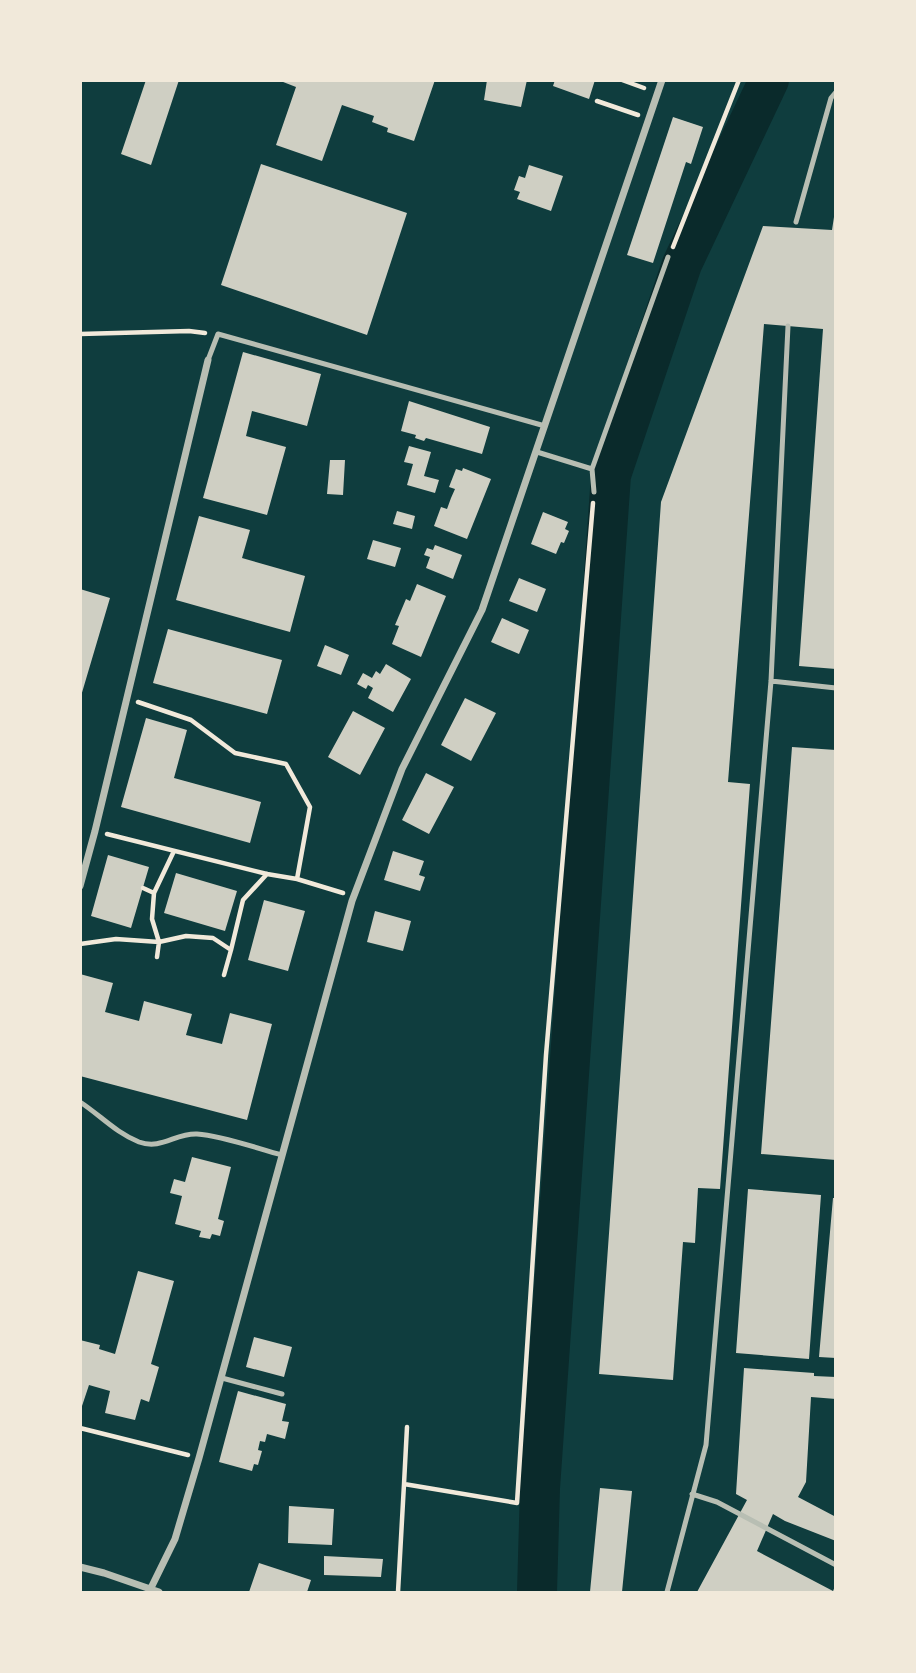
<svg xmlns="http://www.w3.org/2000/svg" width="916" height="1673" font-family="'IBM Plex Serif',serif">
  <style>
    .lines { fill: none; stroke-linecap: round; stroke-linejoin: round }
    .river { stroke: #0a2a2b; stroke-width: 40 }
    .building { fill: #cfcfc3 }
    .path { stroke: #f1e9da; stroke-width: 4.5 }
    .service { stroke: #b8beb3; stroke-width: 5 }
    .minor { stroke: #b8beb3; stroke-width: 7 }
  </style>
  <rect width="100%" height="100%" fill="#0f3d3e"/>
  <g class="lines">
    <path class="river" d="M 537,1592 L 540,1488 L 611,475 L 682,264 L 769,80"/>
  </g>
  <path class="building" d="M 146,80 L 179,80 L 151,165 L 121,154 Z
    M 278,80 L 435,80 L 414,141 L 387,132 L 388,128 L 372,122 L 374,116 L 342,105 L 322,161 L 276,145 L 296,87 Z
    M 487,80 L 527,80 L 521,107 L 484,100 Z
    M 555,80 L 595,80 L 589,99 L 553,86 Z
    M 673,117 L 703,127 L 691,164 L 686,162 L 653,263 L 627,255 Z
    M 261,164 L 407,213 L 367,335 L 221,285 Z
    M 529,165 L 563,176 L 551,211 L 517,199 L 520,192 L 514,190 L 519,176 L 525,178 Z
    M 834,217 L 836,218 L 836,669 L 799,666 L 823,329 L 764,324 L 728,782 L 750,784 L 720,1189 L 698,1188 L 695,1243 L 683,1242 L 673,1380 L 599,1374 L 661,502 L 763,226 L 832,230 Z
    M 243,352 L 321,374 L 307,426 L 252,411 L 246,436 L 286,447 L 267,515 L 203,498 Z
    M 409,401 L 490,427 L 482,454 L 426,438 L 424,441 L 415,438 L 416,435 L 401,431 Z
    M 409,446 L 431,452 L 424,476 L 439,480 L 435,493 L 407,485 L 413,464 L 404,462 Z
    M 330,460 L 345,460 L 343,495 L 327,494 Z
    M 463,468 L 491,479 L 467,539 L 434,526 L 441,507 L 447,509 L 451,498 L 455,489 L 449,487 L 456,469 L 462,471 Z
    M 397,511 L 415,516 L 412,529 L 393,524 Z
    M 543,512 L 568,522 L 565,529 L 569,531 L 564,543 L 561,542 L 556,554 L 531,544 Z
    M 199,516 L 250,530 L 242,558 L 305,576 L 290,632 L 176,600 Z
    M 373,540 L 401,548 L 395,567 L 367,559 Z
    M 435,545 L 462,555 L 453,579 L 426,568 L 430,557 L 424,555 L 427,548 L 433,550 Z
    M 519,578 L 546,589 L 537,612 L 509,601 Z
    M 417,584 L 446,596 L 421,657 L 392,644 L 399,626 L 395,625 L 406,599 L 410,601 Z
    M 80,589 L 110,598 L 81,696 L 80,696 Z
    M 502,618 L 529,630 L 519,654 L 491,642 Z
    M 168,629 L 282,660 L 267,714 L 153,683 Z
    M 325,645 L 349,655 L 341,675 L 317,666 Z
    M 386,664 L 411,679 L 393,712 L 368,698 L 373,688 L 368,685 L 366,689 L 357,684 L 363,673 L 372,678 L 376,671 L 380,674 Z
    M 465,698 L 496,713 L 471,761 L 441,745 Z
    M 353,711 L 385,728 L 360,775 L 328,757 Z
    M 146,718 L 187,730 L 174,778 L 261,802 L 250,843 L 121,807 Z
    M 792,747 L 836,750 L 836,1160 L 761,1154 Z
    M 426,773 L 454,787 L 429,834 L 402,820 Z
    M 393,851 L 424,861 L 419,875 L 425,877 L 420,891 L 384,880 Z
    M 108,855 L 149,867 L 131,928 L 91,916 Z
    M 176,873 L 237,891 L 225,931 L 164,913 Z
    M 264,900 L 305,911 L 288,971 L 248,960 Z
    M 375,911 L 411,921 L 403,951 L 367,942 Z
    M 80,974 L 113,983 L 105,1012 L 139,1021 L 144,1001 L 192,1014 L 186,1035 L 222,1044 L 230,1013 L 272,1024 L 247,1120 L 80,1076 Z
    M 192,1157 L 231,1167 L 218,1219 L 224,1221 L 220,1236 L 212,1234 L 210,1239 L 199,1237 L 201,1231 L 175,1224 L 182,1196 L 170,1193 L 174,1179 L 185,1182 Z
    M 748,1189 L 821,1195 L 809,1359 L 736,1353 Z
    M 833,1198 L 836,1198 L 836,1358 L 819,1357 Z
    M 138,1271 L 174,1281 L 151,1364 L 159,1367 L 149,1402 L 141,1399 L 135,1420 L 105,1413 L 110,1391 L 89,1385 L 80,1412 L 80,1340 L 100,1345 L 99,1349 L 115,1354 Z
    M 254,1337 L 292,1347 L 284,1377 L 246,1367 Z
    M 744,1368 L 814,1373 L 814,1376 L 836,1377 L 836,1399 L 811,1397 L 806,1482 L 798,1497 L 836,1517 L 836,1541 L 785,1521 L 773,1514 L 757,1551 L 833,1591 L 836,1584 L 836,1592 L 697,1592 L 747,1500 L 736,1494 Z
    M 238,1391 L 286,1404 L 282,1421 L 289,1422 L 285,1439 L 267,1434 L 265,1442 L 260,1441 L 258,1450 L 262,1451 L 258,1465 L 254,1464 L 252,1471 L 219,1462 Z
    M 600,1488 L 632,1491 L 622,1592 L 590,1592 Z
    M 289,1506 L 334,1509 L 332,1545 L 288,1543 Z
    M 324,1556 L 383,1559 L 381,1577 L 324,1575 Z
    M 259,1563 L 311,1580 L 307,1592 L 249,1592 Z"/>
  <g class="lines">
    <path class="path" d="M 622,80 L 644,88
      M 597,101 L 638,115
      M 673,247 L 739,80
      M 80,334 L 189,331 L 205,333
      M 138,702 L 191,720 L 235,753 L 286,764 L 310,807 L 297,879
      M 107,834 L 267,874 L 297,879 L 343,893
      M 174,851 L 154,893 L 152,919 L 159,942 L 186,936 L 213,938 L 231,950 L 243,900 L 267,874
      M 143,888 L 154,893
      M 80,944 L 116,939 L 159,942 L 157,957
      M 224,975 L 231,950
      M 80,1428 L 188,1455
      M 404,1484 L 407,1427
      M 398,1592 L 404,1484 L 517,1503 L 546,1055 L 593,503"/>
    <path class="service" d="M 796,222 L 831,98 L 836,92
      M 208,360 L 218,334 L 545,426
      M 537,452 L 592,469
      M 594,492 L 592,469 L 668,257
      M 771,681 L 836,688
      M 80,1102 C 100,1115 116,1133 139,1142 C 162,1150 175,1133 197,1134 C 223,1136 256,1148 282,1155
      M 222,1378 L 282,1394
      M 692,1494 L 717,1502 L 836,1565
      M 667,1592 L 706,1445 L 771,681 L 788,326"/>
    <path class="minor" d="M 80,886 L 95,831 L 208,360
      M 80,1567 L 104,1573 L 159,1592
      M 149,1592 L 175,1539 L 199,1458 L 352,901 L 402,769 L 482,610 L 662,80"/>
  </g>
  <rect width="916" height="1673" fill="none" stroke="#f1e9da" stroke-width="164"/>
</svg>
